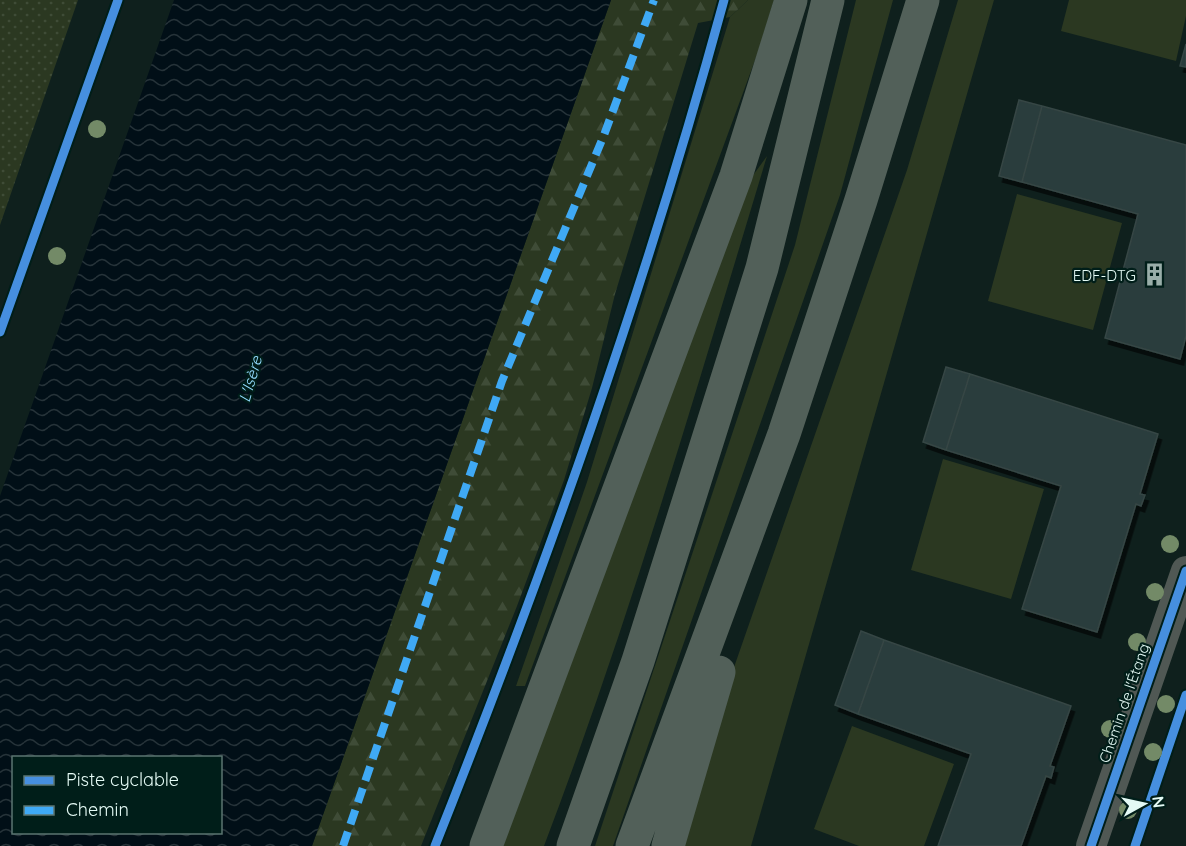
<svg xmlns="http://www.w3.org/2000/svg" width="1186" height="846" font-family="Quicksand,sans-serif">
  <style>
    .grass { fill: #2b3821 }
    .forest { fill: url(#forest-firs) }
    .park { fill: url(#park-dots) }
    .water { fill: url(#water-waves); fill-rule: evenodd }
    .building { fill: #2c3d3c; stroke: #364645; stroke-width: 1.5; filter: url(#shadow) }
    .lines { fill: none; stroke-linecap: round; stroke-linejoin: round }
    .street { stroke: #505854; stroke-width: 30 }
    .highway { stroke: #526059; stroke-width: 33 }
    .quiet { stroke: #3fa9f5; stroke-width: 8; stroke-dasharray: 15 8; stroke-linecap: butt }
    .cycleway-casing { stroke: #001e19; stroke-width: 13 }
    .cycleway { stroke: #468fdf; stroke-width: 9 }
    .tree { fill: #738a67 }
    .labels { text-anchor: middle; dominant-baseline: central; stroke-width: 4.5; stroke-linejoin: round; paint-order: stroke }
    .poi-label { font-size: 15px; fill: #e4faf5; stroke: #001e19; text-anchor: end }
    .street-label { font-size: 15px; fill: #e4faf5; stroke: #001e19 }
    .water-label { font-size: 16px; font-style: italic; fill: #92dbfd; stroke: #001e19 }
  </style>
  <defs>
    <pattern id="forest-firs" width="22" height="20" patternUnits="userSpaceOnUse" patternTransform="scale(1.5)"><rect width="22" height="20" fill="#2b3821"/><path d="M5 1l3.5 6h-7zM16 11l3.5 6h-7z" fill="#3f4c37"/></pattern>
    <pattern id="park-dots" width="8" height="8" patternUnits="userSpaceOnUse" patternTransform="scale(1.5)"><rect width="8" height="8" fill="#2b3821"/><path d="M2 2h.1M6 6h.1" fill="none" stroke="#3f4c37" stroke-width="1.8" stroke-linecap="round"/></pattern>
    <pattern id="water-waves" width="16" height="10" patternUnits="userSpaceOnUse" patternTransform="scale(1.5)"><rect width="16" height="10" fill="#010f17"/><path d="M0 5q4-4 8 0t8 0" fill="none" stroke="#263339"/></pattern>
    <filter id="shadow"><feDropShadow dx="3.5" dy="6" stdDeviation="0" flood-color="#0009"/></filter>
  </defs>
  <rect width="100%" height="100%" fill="#0f201d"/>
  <path class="grass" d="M 748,0 L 774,0 L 758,52 L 525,686 L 516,686 L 587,482 L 730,17 Z
    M 856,0 L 893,0 L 840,195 L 613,846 L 595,846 L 795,245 Z
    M 958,0 L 994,0 L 751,846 L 681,846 L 724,696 L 907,170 Z
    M 1069,0 L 1186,0 L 1186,16 L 1176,61 L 1061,31 Z
    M 767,156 C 697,387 630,620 544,846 L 503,846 L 751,178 Z
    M 1017,194 L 1122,223 L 1093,330 L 988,301 Z
    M 943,459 L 1044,489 L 1011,599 L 911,570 Z
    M 852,726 L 954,764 L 924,846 L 859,846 L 814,829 Z"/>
  <path class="forest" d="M 611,0 L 748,0 L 730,17 L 698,23 L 615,294 L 592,388 L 564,480 L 517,606 L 421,846 L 312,846 Z"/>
  <path class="park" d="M 0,0 L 78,0 L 0,225 Z"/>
  <path class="water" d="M 174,0 L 611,0 L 312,846 L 0,846 L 0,496 ZM 14,758 L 220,758 L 220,832 L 14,832 Z"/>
  <path class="building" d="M 1186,44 L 1186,67 L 1180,66 Z
    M 1019,100 L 1042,106 L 1022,182 L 999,176 Z
    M 1042,106 L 1186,145 L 1186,336 L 1180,359 L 1105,338 L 1138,214 L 1022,182 Z
    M 946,367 L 970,374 L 946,450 L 923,442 Z
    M 970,374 L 1158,434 L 1140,494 L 1145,495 L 1141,506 L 1136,504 L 1097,632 L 1022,609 L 1061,486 L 946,450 Z
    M 861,631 L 884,640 L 858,714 L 835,705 Z
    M 884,640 L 1071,706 L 1050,766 L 1054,767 L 1051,778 L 1046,776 L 1021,846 L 938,846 L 971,754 L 858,714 Z"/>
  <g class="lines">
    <path class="street" d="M 1091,846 L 1186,571"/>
    <path class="highway" d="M 486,846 L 736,176 L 791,0
      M 573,846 L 638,661 L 762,268 L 828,0
      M 632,846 L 784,434 L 861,200 L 923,0
      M 668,846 L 719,672"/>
    <path class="quiet" d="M 343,846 L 502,381 L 604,135 L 654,0"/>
    <defs>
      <path id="cycleway" d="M 0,332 L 118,0
        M 435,846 C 545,569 646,287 724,0
        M 1091,846 L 1186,571
        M 1135,846 L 1186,695"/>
    </defs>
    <use href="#cycleway" class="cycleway-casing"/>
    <use href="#cycleway" class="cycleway"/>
  </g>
  <g class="tree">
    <circle cx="97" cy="129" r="9"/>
    <circle cx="57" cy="256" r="9"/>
    <circle cx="1170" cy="544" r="9"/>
    <circle cx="1155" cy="592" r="9"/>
    <circle cx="1137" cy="642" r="9"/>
    <circle cx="1166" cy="704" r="9"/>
    <circle cx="1110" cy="729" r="9"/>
    <circle cx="1153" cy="752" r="9"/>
    <circle cx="1128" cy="810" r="9"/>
  </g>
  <defs>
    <symbol id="building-bare" viewBox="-9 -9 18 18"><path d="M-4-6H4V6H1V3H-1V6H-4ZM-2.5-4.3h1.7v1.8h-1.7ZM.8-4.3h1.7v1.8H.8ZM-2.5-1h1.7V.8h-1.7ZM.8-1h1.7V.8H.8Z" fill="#99aea9" stroke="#001e19" stroke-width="2.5" paint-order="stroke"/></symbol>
  </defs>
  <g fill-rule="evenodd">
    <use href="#building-bare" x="1138" y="258" width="33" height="33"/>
  </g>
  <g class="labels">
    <g class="poi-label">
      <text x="1136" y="275">EDF-DTG</text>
    </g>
    <g class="street-label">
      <text transform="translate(1124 703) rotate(-71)">Chemin de l'Étang</text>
    </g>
    <g class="water-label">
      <text transform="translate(250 379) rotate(-74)">L'Isère</text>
    </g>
  </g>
  <rect x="12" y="756" width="210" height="78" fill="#001e19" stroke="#5b7671" stroke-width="1.5"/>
  <rect x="24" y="776" width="30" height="9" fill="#468fdf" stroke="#5b7671" stroke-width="1.5"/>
  <text x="66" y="786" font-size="18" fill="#e4faf5">Piste cyclable</text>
  <rect x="24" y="806" width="30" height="9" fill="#3fa9f5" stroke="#5b7671" stroke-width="1.5"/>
  <text x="66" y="816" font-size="18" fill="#e4faf5">Chemin</text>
  <g transform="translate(1144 804) rotate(82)" stroke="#001e19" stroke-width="4.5" paint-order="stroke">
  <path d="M0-4.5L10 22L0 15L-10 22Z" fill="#e4faf5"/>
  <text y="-9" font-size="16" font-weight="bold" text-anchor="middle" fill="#e4faf5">N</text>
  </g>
</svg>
